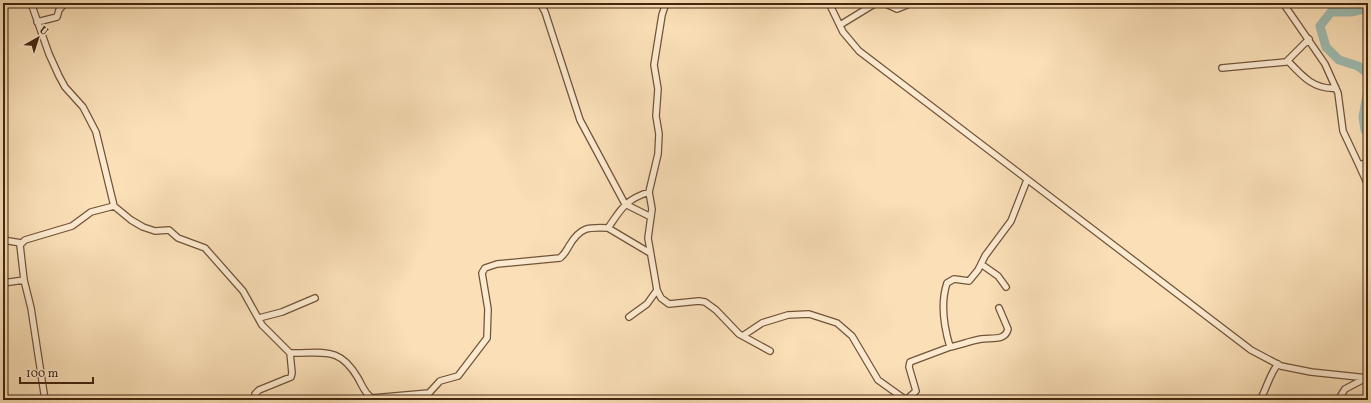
<svg xmlns="http://www.w3.org/2000/svg" width="1371" height="403" font-family="Vollkorn,serif">
  <style>
    .lines { fill: none; stroke-linecap: round; stroke-linejoin: round }
    .river { stroke: #9ebcb2; stroke-width: 9 }
    .minor-casing { stroke: #715439; stroke-width: 8 }
    .minor { stroke: #fcead0; stroke-width: 5.5 }
  </style>
  <rect width="100%" height="100%" fill="#fadfb7"/>
  <filter id="stains"><feTurbulence type="fractalNoise" baseFrequency=".005" numOctaves="4"/><feColorMatrix values="0 0 0 0 .2 0 0 0 0 .09 0 0 0 0 .02 0 0 0 .5 -.17"/></filter>
  <radialGradient id="worn" r=".72"><stop offset=".6" stop-color="#630" stop-opacity="0"/><stop offset="1" stop-color="#630" stop-opacity=".3"/></radialGradient>
  <g class="lines">
    <path class="river" d="M 1368,8 L 1351,12 L 1331,12 L 1320,26 L 1326,47 L 1339,60 L 1358,66 L 1368,74 L 1368,84
      M 1368,89 L 1363,117 L 1365,130 L 1368,130"/>
    <defs>
      <path id="minor" d="M 31,3 L 49,54 L 59,76 L 65,87 L 83,107 L 96,132 L 114,206 L 131,220 L 143,227 L 155,231 L 169,230 L 178,238 L 205,248 L 243,291 L 262,325 L 290,353 L 292,373 L 291,377 L 259,390 L 255,394 L 257,400
        M 540,3 L 545,12 L 580,120 L 625,204 L 651,217
        M 666,3 L 662,15 L 654,65 L 658,89 L 656,116 L 659,134 L 658,154 L 649,192 L 652,209 L 648,238 L 657,290 L 661,298 L 669,304 L 699,301 L 705,302 L 716,310 L 739,334 L 770,351
        M 829,3 L 843,32 L 859,51 L 1251,350 L 1281,366 L 1311,372 L 1368,378
        M 884,3 L 897,9 L 907,5
        M 1283,3 L 1325,64 L 1338,93 L 1343,131 L 1359,165 L 1368,162
        M 37,22 L 57,17 L 59,10 L 65,3
        M 840,25 L 876,3
        M 1288,61 C 1302,76 1314,90 1336,88
        M 1222,68 L 1286,62 L 1309,39
        M 1359,165 L 1368,185
        M 608,228 L 650,253
        M 3,240 L 21,243
        M 981,264 L 998,276 L 1006,287
        M 3,283 L 24,280
        M 629,317 L 647,304 L 657,290
        M 259,318 L 282,312 L 315,298
        M 744,335 L 762,323 L 788,315 L 809,314 L 837,323 L 852,336 L 878,380 L 906,400 L 916,391 L 909,367 L 910,362 L 950,347 C 944,327 940,304 947,283 L 954,279 L 969,281 L 978,270 L 985,256 L 1011,221 L 1027,180
        M 950,347 C 960,345 970,341 981,339 C 990,337 1005,342 1008,329 L 999,308
        M 1368,352 L 1367,359 L 1368,367
        M 290,353 C 322,354 339,345 358,378 C 362,385 365,394 372,398 L 429,393 L 440,381 L 458,376 L 487,338 L 488,309 L 482,273 L 485,268 L 497,264 L 560,258 C 565,254 566,251 569,246 C 580,227 588,227 608,228 C 622,208 625,200 649,192
        M 45,400 L 31,308 L 24,280 L 20,245 L 25,240 L 72,226 L 91,212 L 114,206
        M 1260,400 C 1267,388 1269,375 1278,364
        M 1338,400 L 1345,389 L 1366,378"/>
    </defs>
    <use href="#minor" class="minor-casing"/>
    <use href="#minor" class="minor"/>
  </g>
  <rect width="1371" height="403" fill="none" stroke="#fadfb7" stroke-width="16"/>
  <rect x="4" y="4" width="1363" height="395" fill="none" stroke="#43250f" stroke-width="2"/>
  <rect x="8" y="8" width="1355" height="387" fill="none" stroke="#43250f"/>
  <g transform="translate(38 38) rotate(39)" stroke="#fcead0" stroke-width="3" paint-order="stroke">
  <path d="M0-3L7 15L0 10L-7 15Z" fill="#43250f"/>
  <text y="-6" font-size="11" font-weight="bold" text-anchor="middle" fill="#43250f">U</text>
  </g>
  <path d="M20 377v6h73v-6" fill="none" stroke="#43250f" stroke-width="2"/>
  <text x="26" y="377" font-size="12" fill="#43250f" stroke="#fcead0" stroke-width="3" paint-order="stroke">100 m</text>
  <rect width="100%" height="100%" filter="url(#stains)"/>
  <rect width="100%" height="100%" fill="url(#worn)"/>
</svg>
